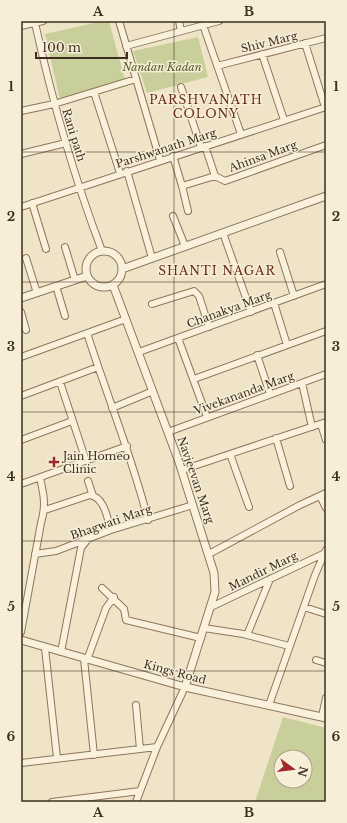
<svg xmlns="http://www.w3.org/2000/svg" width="347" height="823" font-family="'Libre Baskerville',serif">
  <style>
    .green { fill: #c9cf9b; fill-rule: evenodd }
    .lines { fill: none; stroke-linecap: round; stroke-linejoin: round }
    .minor-casing { stroke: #8d765c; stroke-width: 8 }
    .tertiary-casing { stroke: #8d765c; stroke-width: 9 }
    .minor { stroke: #faf1dc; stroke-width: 6 }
    .tertiary { stroke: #faf1dc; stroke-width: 7 }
    .grid { fill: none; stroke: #3d2e20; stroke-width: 1; stroke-opacity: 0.55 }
    .poi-dot { fill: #9e2a2b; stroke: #f7eed8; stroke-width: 1.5 }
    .labels { text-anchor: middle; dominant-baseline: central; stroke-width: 3; stroke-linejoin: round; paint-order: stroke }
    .street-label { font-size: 11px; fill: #3d2e20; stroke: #f7eed8 }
    .park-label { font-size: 11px; font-style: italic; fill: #4d5a26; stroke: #f7eed8 }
    .poi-label { font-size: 11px; fill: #3d2e20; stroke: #f7eed8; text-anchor: start }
    .neighbourhood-label { font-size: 12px; letter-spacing: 1px; fill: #6b2e1e; stroke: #f7eed8 }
    .neatline { fill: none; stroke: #3d2e20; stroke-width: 1.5 }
    .grid-label { font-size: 13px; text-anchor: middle; font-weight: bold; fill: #3d2e20 }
  </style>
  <rect width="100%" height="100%" fill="#f0e4c8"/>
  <path class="green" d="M 102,21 L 109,21 L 125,80 L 60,100 L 45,34 Z
    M 198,37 L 208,77 L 147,93 L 133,51 Z
    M 283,717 L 326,728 L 326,802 L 255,802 ZM 281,757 L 305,757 L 305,781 L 281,781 Z"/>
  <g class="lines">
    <defs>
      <path id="minor" d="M 119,21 L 160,160
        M 179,21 L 181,31
        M 35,23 C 52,100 74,177 102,251
        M 203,25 L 241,134
        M 21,26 L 43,21
        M 305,43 L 325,107
        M 126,46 L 219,21
        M 262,54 L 284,120
        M 217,66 L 326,38
        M 181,87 L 201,147
        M 94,92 L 120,173
        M 21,111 L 54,104 L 136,79
        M 205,146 L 215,176 L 225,181 L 326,145
        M 21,154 L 66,143
        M 173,156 L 182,186 L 215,176
        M 127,171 L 152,258
        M 182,186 L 188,211
        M 32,203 L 46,249
        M 21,207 L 326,107
        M 173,216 L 185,246
        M 223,233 L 251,312
        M 65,247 L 75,280
        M 280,252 L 294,296
        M 26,258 L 37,293
        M 56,286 L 65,316
        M 274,303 L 287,345
        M 152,304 L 194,291 L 199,296 L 209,327
        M 21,312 L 26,330
        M 87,333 C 107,396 132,456 148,520
        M 178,338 L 207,417
        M 139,352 L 326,284
        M 257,355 L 270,394
        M 21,357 L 126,319
        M 194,379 L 326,331
        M 60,382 L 86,461
        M 302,383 L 312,427
        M 21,396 L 98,367
        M 112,408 L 153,391
        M 321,424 L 326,440
        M 168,432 L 326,374
        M 276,438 L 290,486
        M 21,440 L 72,421
        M 230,454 L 249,507
        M 182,470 L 326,422
        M 88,481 L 93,496
        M 21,484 L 127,446
        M 320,496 L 326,508
        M 45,510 L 90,495 C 105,498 107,518 111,530
        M 35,554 L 56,551 L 111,530 L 193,505
        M 209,554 L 300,505 L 326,493
        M 102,588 L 124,609 L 126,620 L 201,638
        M 211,607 L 325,553
        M 304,607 L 326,614
        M 204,628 L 243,634 L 289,646
        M 21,632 L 41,523 C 46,506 44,495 40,478
        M 247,635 L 270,579
        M 45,648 L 57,758
        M 61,652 L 81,548 L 88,539
        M 84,659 L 94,755
        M 87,660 L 106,608 L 114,597
        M 316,660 L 326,663
        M 136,705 L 140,749
        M 269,705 L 315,575 L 326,550
        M 322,716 L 326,698
        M 21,763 L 157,747
        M 52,802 L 140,791
        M 136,802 L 157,747 L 185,687"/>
      <path id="tertiary" d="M86 269a18 18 0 1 1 36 0a18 18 0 1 1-36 0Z
        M 122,269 L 326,196
        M 113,285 L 179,462 L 214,573 L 215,592 L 185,687
        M 21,298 L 87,276
        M 21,640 L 185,687 L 326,718"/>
    </defs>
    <use href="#minor" class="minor-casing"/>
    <use href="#tertiary" class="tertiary-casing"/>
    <use href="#minor" class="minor"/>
    <use href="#tertiary" class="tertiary"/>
  </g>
  <path class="grid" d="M 174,21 L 174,802M 21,152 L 326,152M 21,282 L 326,282M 21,412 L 326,412M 21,541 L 326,541M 21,671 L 326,671"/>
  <path class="poi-dot" d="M52 456h4v4h4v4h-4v4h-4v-4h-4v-4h4z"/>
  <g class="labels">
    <g class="street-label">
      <text transform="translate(269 42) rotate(-14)">Shiv Marg</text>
      <text transform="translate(74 135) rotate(73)">Rani path</text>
      <text transform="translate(166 148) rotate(-18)">Parshwanath Marg</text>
      <text transform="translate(263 156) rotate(-20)">Ahinsa Marg</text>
      <text transform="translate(229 309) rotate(-20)">Chanakya Marg</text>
      <text transform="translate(244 393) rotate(-20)">Vivekananda Marg</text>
      <text transform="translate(196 480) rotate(71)">Navjeevan Marg</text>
      <text transform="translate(111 522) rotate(-19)">Bhagwati Marg</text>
      <text transform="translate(263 571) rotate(-26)">Mandir Marg</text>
      <text transform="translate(175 672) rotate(15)">Kings Road</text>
    </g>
    <g class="park-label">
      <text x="162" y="67">Nandan Kadan</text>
    </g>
    <g class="poi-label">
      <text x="63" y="456">Jain Homeo<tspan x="63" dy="13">Clinic</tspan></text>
    </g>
    <g class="neighbourhood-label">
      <text x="206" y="99">PARSHVANATH<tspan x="206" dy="14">COLONY</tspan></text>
      <text x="217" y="270">SHANTI NAGAR</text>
    </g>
  </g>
  <rect width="347" height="823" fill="none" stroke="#f7eed8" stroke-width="44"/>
  <g transform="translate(293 769) rotate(105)"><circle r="19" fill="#f7eed8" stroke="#ada18e"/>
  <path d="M0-3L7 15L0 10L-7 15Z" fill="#9e2a2b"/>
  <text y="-6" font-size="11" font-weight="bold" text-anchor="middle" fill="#3d2e20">N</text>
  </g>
  <path d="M36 52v6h91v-6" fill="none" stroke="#3d2e20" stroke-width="2"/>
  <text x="42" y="52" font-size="12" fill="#3d2e20" stroke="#f7eed8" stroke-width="3" paint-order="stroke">100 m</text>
  <rect x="22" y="22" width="303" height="779" class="neatline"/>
  <g class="grid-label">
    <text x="98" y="16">A</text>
    <text x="249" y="16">B</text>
    <text x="11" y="91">1</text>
    <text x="336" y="91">1</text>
    <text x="11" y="221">2</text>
    <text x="336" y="221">2</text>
    <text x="11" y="351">3</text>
    <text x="336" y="351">3</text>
    <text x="11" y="481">4</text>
    <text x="336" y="481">4</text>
    <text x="11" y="611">5</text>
    <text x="336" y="611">5</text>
    <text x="11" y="741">6</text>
    <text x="336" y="741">6</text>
    <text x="98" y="817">A</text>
    <text x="249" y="817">B</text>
  </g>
</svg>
